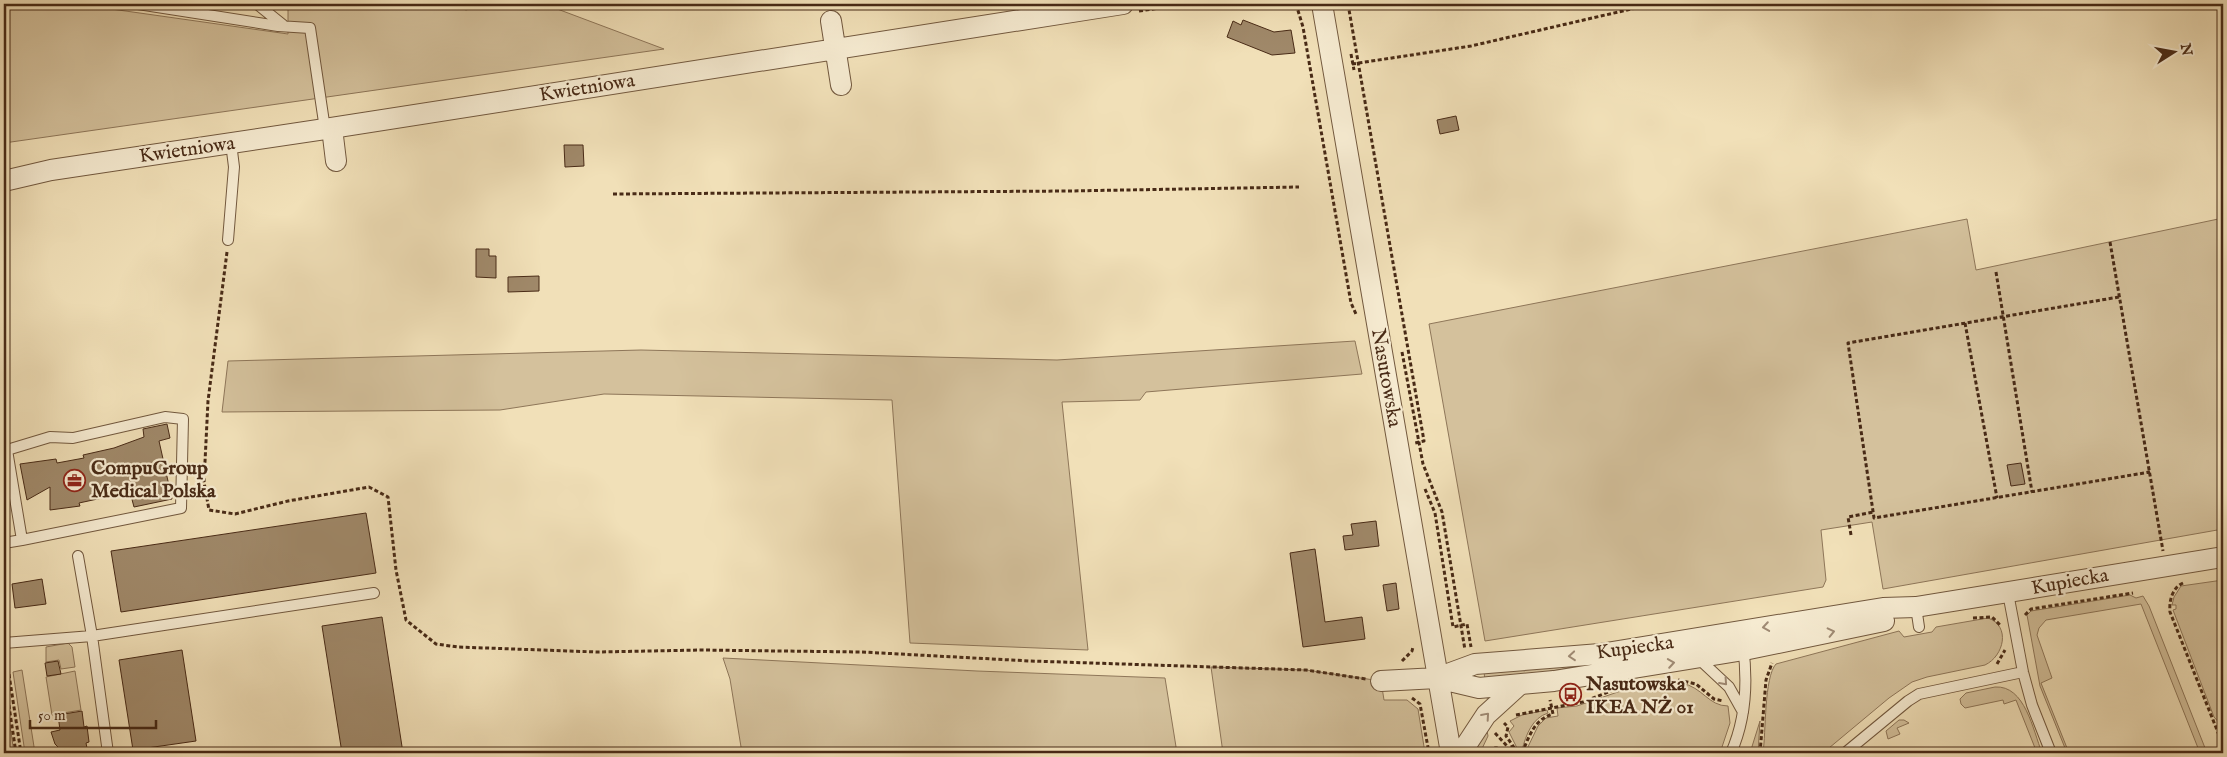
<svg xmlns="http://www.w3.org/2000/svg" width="2227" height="757" font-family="'IM FELL English',serif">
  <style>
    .green { fill: #d4c19c; stroke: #8e7659 }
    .building { fill: #a0896a; stroke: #482a16 }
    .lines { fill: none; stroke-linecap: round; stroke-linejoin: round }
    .service-casing { stroke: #72583e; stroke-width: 12 }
    .minor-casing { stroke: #72583e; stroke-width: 22 }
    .path { stroke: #482a16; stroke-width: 3; stroke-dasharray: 4 2.5; stroke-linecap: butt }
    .service { stroke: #f6ebd1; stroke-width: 10 }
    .minor { stroke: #f6ebd1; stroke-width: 20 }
    .oneway { stroke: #9f8a74 }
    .labels { text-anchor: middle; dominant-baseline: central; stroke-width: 4.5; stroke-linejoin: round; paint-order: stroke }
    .street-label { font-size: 20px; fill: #482a16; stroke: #f6ebd1 }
    .poi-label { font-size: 20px; font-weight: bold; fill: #482a16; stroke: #f6ebd1; text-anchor: start }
  </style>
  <rect width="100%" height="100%" fill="#f1e0b8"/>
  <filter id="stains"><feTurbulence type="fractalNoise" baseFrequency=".004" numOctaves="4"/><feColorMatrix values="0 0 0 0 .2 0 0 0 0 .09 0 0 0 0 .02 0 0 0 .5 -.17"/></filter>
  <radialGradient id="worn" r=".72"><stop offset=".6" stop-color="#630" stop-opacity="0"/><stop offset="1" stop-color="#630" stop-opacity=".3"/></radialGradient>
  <path class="green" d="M 4,4 L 76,4 L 288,34 L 288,5 L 285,4 L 449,4 L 466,10 L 486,4 L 544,4 L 664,49 L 4,143 Z
    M 2223,218 L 2223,529 L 1883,589 L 1872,522 L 1821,530 L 1826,580 L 1823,587 L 1485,641 L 1429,324 L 1967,219 L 1976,270 Z
    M 1355,341 L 1362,374 L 1146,392 L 1140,400 L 1062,402 L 1088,650 L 910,643 L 892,400 L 604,394 L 500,410 L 222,412 L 228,361 L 641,350 L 1057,360 Z
    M 2223,580 L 2223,727 L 2214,717 L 2173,610 L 2176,609 L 2176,605 L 2172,605 L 2174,597 L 2181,586 Z
    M 2130,595 L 2136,598 L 2143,596 L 2149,606 L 2207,753 L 2200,753 L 2141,604 L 2046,620 L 2039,628 L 2037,635 L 2052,678 L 2041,683 L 2069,753 L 2067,753 L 2040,686 L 2027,615 L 2031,611 Z
    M 1988,618 C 2011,626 2004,656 1985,665 L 1927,677 L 1912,682 L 1889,698 L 1823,753 L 1763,753 C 1766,733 1764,677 1776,664 L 1899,631 L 1904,637 L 1932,632 L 1936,627 Z
    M 68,643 L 72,647 L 75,667 L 61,669 L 59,660 L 46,662 L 46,647 Z
    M 723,658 L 977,671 L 1165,678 L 1177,753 L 742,753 L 730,679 Z
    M 1607,662 L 1485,682 L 1484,671 Z
    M 1211,667 L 1306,670 L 1381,681 L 1384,700 L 1407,700 L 1418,709 L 1425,753 L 1223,753 Z
    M 22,670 L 35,753 L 25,753 L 13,672 Z
    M 75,671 L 81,710 L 52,715 L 46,677 Z
    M 1681,683 C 1703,687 1708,706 1728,706 L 1730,723 L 1720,753 L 1525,753 L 1538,726 L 1546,718 L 1558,716 L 1557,708 L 1577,706 L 1641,684 L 1642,690 Z
    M 4,684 L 14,753 L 6,753 Z
    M 1995,687 C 2025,685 2033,730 2042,753 L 2037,753 L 2016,700 L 2004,704 L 2003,700 L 1965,708 L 1961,704 L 1960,699 L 1966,693 Z
    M 1547,710 L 1548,713 C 1532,718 1526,735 1522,750 L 1518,750 L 1509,732 L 1514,726 L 1510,721 L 1522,715 Z
    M 1899,720 L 1904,720 L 1909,723 L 1897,728 L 1900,734 L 1888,739 L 1886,731 Z
    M 1760,721 L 1758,753 L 1750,753 Z
    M 1487,731 L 1488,736 L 1480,753 L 1474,753 L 1481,733 Z"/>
  <path class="building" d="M 1243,20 L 1274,32 L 1291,30 L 1295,53 L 1272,55 L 1227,37 L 1233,21 L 1241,25 Z
    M 1456,116 L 1459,130 L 1440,134 L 1437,120 Z
    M 564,145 L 583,145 L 584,166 L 565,167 Z
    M 476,249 L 489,249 L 489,256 L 496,256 L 496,278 L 476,277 Z
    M 539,276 L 539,291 L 508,292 L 508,277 Z
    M 167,424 L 170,438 L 159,441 L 172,499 L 134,507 L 130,492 L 79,503 L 80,506 L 50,510 L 50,487 L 27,500 L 20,464 L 56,459 L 57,463 L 84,458 L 83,455 L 114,448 L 144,437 L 143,429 Z
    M 2021,463 L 2025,484 L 2011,486 L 2007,465 Z
    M 366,513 L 376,573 L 121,612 L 111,551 Z
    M 1376,521 L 1379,546 L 1345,550 L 1343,536 L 1353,535 L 1351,524 Z
    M 1315,549 L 1325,622 L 1362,617 L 1365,639 L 1303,647 L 1290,553 Z
    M 42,579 L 46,604 L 15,608 L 12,584 Z
    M 1396,583 L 1399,609 L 1387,611 L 1383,585 Z
    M 382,617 L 403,753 L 342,753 L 322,626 Z
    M 182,650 L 196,741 L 133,750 L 119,660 Z
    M 58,661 L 61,674 L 47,676 L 45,663 Z
    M 82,711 L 84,727 L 87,726 L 89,742 L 86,743 L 88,753 L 64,753 L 55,744 L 51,732 L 60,730 L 58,715 Z"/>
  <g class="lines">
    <defs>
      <path id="service" d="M 138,4 L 278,26 L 310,28 L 325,129
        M 257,4 L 283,25
        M 228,240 L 234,167 L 231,143
        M 4,543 L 22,540 L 7,450 L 50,437 L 73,438 L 165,417 L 183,419 L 181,508 L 22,540
        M 78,556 L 92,636 L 108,753
        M 2008,593 L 2023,672 L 2032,705 L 2051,753
        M 1916,607 L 1919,627
        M 4,643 L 92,636 L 374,593
        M 1698,658 L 1729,687 L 1743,712
        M 1731,753 C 1746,719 1748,683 1743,646
        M 1845,753 L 1908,701 L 1919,694 L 2023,672"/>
      <path id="minor" d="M 1322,4 L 1451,753
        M 831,21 L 841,85
        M 332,128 L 336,161
        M 4,181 L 51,170 L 325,129 L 1123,4
        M 1437,678 L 1479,688 L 1554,681 L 1744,650 L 1884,621
        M 1381,681 L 1437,678 L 1475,664 L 1600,654 L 1883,608 L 1916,607 L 2223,557
        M 1461,753 L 1486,715 L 1519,685"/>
    </defs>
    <use href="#service" class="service-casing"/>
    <use href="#minor" class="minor-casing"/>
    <path class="path" d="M 1296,4 L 1303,27 L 1351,303 L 1356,314
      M 1348,4 L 1424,441 L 1415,443
      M 1139,11 L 1188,4
      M 1351,54 L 1354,70
      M 1352,64 L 1471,46 L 1653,4
      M 613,194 L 1068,191 L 1299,187
      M 2110,242 L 2163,551
      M 227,252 L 208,401 L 204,482 L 209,510 L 235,514 L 288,501 L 369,487 L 388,497 L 396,570 L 406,620 L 436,644 L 458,647 L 597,652 L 700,650 L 862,652 L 1030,661 L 1306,670 L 1366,679
      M 1996,272 L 2032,492
      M 2119,297 L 1848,343 L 1874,518 L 2150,472
      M 1965,323 L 1997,498
      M 1402,352 L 1423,464 L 1442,512 L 1465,650
      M 1425,489 L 1435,513 L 1453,627 L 1467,624 L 1471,647
      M 1851,535 L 1848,517 L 1874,512
      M 2183,583 C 2172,588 2169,601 2170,612 L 2223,745
      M 2025,615 L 2031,609 L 2133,593
      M 1973,618 L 1992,617 L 2000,625
      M 6,655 L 21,753
      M 1402,661 L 1412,651 L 1413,647
      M 1997,664 L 2005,650
      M 4,673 L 16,753
      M 1678,680 L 1696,684 L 1714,699 L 1723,701
      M 1412,698 L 1420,704 L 1429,753
      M 1516,715 L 1583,702 L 1611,691
      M 1495,733 L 1507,746 L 1510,753
      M 1513,746 L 1518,753
      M 1489,753 L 1495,748 L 1500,748 L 1502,751 L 1513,746 L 1506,736 L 1508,727 L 1504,723
      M 1522,753 C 1529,737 1534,719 1553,714 L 1550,700
      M 1760,753 L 1766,680 L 1772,663
      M 1827,753 L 1834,748"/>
    <use href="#service" class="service"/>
    <use href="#minor" class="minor"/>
  </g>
  <defs><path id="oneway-chevron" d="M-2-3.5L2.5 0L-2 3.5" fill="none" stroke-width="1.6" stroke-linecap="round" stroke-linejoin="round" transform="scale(1.25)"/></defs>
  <g class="oneway">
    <use href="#oneway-chevron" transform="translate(1766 627) rotate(171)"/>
    <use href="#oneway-chevron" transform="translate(1831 632) rotate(-13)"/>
    <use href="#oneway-chevron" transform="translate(1572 656) rotate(175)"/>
    <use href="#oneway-chevron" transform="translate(1671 663) rotate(-9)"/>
    <use href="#oneway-chevron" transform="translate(1724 682) rotate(48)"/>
    <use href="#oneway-chevron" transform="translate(1486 716) rotate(-49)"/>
  </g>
  <defs>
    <symbol id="office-ring" viewBox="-11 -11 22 22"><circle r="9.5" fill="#f6ebd1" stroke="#8f2418" stroke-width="1.5"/><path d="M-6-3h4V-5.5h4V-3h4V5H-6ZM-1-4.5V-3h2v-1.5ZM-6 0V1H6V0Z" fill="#8f2418"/></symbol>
    <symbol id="bus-ring" viewBox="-11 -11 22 22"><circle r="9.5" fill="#f6ebd1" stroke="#8f2418" stroke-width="1.5"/><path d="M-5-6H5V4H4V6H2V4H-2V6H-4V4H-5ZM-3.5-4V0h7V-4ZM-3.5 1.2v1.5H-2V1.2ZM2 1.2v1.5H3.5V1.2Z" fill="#8f2418"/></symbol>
  </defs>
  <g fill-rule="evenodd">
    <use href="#office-ring" x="62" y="468" width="25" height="25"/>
    <use href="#bus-ring" x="1558" y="682" width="25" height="25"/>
  </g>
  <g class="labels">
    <g class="street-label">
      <text transform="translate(587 88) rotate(-9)">Kwietniowa</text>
      <text transform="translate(187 150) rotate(-8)">Kwietniowa</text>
      <text transform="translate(1386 378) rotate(80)">Nasutowska</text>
      <text transform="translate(2070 582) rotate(-10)">Kupiecka</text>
      <text transform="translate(1635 648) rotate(-8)">Kupiecka</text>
    </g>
    <g class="poi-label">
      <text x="91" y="468">CompuGroup<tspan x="91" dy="23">Medical Polska</tspan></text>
      <text x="1586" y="684">Nasutowska<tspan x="1586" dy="23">IKEA NŻ 01</tspan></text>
    </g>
  </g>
  <rect width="2227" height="757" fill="none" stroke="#f1e0b8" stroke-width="20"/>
  <rect x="5" y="5" width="2217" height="747" fill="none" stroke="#482a16" stroke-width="2.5"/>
  <rect x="10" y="10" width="2207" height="737" fill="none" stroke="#482a16"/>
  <g transform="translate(2174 52) rotate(79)" stroke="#f6ebd1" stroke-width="4" paint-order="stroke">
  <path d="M0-4L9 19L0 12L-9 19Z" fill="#482a16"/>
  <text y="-8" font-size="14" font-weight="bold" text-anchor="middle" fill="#482a16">N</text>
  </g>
  <path d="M30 720v8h126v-8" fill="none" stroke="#482a16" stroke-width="2.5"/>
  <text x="38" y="720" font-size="15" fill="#482a16" stroke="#f6ebd1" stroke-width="4" paint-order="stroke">50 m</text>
  <rect width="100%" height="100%" filter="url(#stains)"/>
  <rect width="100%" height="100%" fill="url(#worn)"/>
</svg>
